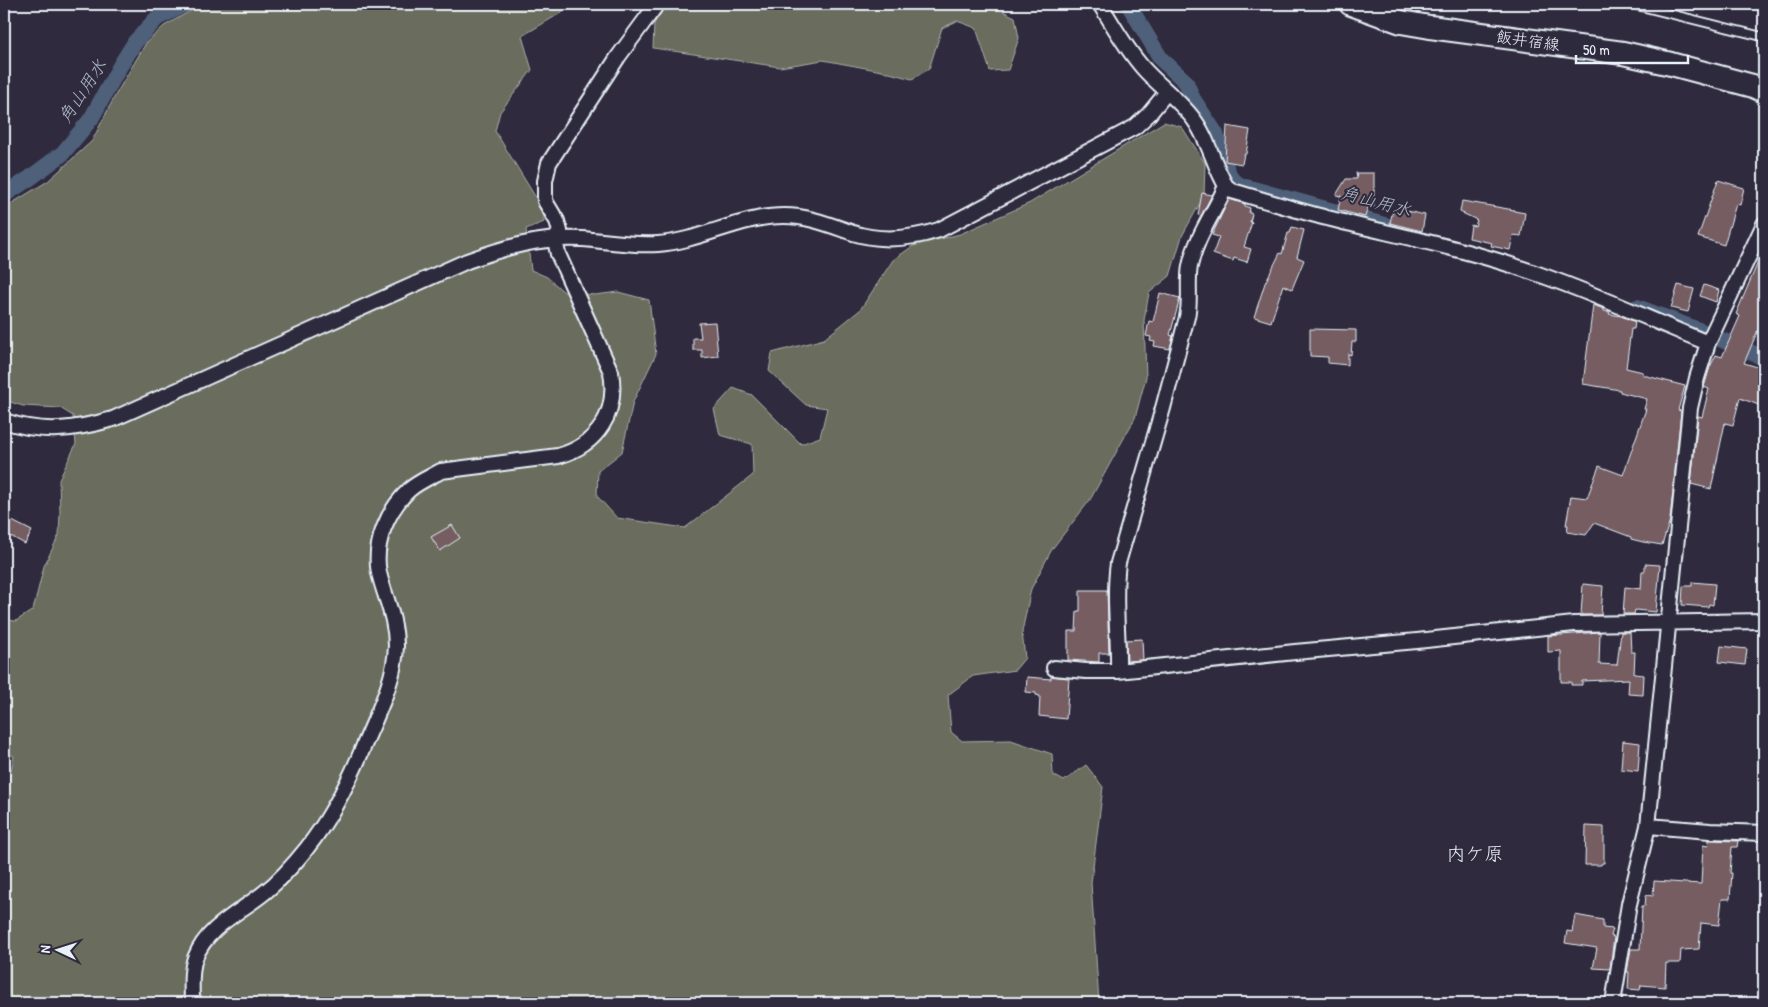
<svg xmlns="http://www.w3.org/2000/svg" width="1768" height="1007" font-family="'Patrick Hand','Klee One',sans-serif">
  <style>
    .green { fill: #6a6c5d; stroke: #a9aeaa }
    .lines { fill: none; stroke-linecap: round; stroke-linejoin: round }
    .canal { stroke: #4f617a; stroke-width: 16 }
    .building { fill: #745d62; stroke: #e8f1f8 }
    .lane-casing { stroke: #e8f1f8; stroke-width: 11 }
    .street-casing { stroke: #e8f1f8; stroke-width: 18 }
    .primary-casing { stroke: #e8f1f8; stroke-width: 26 }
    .lane { stroke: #2f2a3d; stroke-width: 7 }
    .street { stroke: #2f2a3d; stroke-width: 14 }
    .primary { stroke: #2f2a3d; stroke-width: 22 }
    .labels { text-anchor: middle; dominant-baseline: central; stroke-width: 4; stroke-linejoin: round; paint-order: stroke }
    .street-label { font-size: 16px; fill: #e8f1f8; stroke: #2f2a3d }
    .water-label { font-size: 18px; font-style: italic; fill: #abb7c6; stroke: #2f2a3d }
    .quarter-label { font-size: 19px; fill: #e8f1f8; stroke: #2f2a3d }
  </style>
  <rect width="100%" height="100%" fill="#2f2a3d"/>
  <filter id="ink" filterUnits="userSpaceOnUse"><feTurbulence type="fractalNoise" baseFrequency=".02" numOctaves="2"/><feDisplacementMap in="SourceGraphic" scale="10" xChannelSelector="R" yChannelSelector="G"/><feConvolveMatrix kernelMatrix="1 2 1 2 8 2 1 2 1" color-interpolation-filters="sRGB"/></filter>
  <g filter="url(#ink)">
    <path class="green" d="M 203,4 L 576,4 L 522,36 L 532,70 L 500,112 L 495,131 L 544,211 L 544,222 L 526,229 L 531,270 L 547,277 L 564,292 L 595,295 L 618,292 L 649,300 L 656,354 L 633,402 L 622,452 L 598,471 L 597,496 L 617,518 L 685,528 L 753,475 L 752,444 L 720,435 L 714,409 L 733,388 L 752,395 L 801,444 L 820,437 L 827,408 L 806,405 L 769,371 L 772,353 L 824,339 L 860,310 L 893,260 L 913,246 L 960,234 L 1030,203 L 1164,122 L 1182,127 L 1205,163 L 1204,196 L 1182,236 L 1170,276 L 1149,293 L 1144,320 L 1146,377 L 1135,418 L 1090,500 L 1052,549 L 1031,589 L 1022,632 L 1025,658 L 1015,670 L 973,676 L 948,695 L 951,732 L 962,741 L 1011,740 L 1052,754 L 1053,775 L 1064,781 L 1086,765 L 1103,787 L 1091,883 L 1099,1003 L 4,1003 L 4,786 L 9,780 L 14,756 L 6,753 L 4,755 L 4,620 L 16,621 L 33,610 L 44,566 L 59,535 L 60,513 L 59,480 L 76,444 L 73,416 L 60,408 L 23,406 L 4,400 L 4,208 L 48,181 L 92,141 L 116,94 L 146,43 L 164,26 Z
      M 667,4 L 993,4 L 994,7 L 1015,17 L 1019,38 L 1008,70 L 990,71 L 976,28 L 957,21 L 942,28 L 929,69 L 912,79 L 882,71 L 823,60 L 780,67 L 653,48 L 654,24 Z"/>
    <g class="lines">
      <path class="canal" d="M 1128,4 L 1161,59 L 1186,82 L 1193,99 L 1216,134 L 1227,170 L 1233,181 L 1242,186 L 1388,226
        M 4,195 L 30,178 L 62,154 L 91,119 L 120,66 L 135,42 L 157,18 L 186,4
        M 1637,307 L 1704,332
        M 1722,340 L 1764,358"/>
    </g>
    <path class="building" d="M 1227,126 L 1250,130 L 1246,154 L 1244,154 L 1242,164 L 1225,161 Z
      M 1356,173 L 1374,173 L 1374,207 L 1368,207 L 1365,217 L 1338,210 L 1341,196 L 1336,195 L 1346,179 L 1357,179 Z
      M 1718,180 L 1744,188 L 1740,205 L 1736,204 L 1724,245 L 1698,237 Z
      M 1202,193 L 1212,195 L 1201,216 L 1198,215 Z
      M 1229,199 L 1245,204 L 1245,206 L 1250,208 L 1249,213 L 1252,214 L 1250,222 L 1252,222 L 1244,247 L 1251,249 L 1247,262 L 1234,258 L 1233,261 L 1213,254 L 1219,237 L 1212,235 Z
      M 1462,201 L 1514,210 L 1514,211 L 1525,213 L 1521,236 L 1513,235 L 1510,250 L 1491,246 L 1492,243 L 1469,238 L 1471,225 L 1475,226 L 1477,220 L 1460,212 Z
      M 1393,210 L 1401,212 L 1402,210 L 1425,215 L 1422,231 L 1390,223 Z
      M 1292,227 L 1304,230 L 1297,257 L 1304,260 L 1292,289 L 1283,285 L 1271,322 L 1254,317 L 1265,283 L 1280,253 L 1282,254 L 1288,233 L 1290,233 Z
      M 1764,248 L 1764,316 L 1744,363 L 1764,369 L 1764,407 L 1740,398 L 1733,425 L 1725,423 L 1711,489 L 1691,484 L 1698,416 L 1702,417 L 1709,389 L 1704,387 L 1710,367 L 1716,355 L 1722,357 L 1740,316 L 1736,314 Z
      M 1678,285 L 1694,289 L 1688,312 L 1671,308 Z
      M 1704,285 L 1719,290 L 1716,302 L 1700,296 Z
      M 1160,293 L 1180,298 L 1170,335 L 1173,336 L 1170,349 L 1154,346 L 1155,342 L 1150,341 L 1151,337 L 1146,336 L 1149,321 L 1153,322 Z
      M 1593,305 L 1604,309 L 1604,311 L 1610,312 L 1609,314 L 1621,316 L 1635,322 L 1634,329 L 1631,329 L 1626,368 L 1643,372 L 1643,375 L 1685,386 L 1678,410 L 1681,411 L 1670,520 L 1662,545 L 1643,542 L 1631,539 L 1631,537 L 1594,523 L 1586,535 L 1567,532 L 1568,525 L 1566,525 L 1571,496 L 1587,498 L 1599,466 L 1623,475 L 1646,409 L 1644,409 L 1647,399 L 1620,392 L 1620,390 L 1583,384 Z
      M 715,322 L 718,356 L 702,358 L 702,350 L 693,350 L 693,338 L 701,338 L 699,323 Z
      M 1310,329 L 1356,330 L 1356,342 L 1352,342 L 1351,355 L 1348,354 L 1348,365 L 1328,363 L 1328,357 L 1310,356 Z
      M 12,521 L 32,531 L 25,544 L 5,533 Z
      M 452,525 L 460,538 L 440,551 L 431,537 Z
      M 1645,564 L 1660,565 L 1656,612 L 1635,610 L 1634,614 L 1623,614 L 1625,587 L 1641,589 L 1642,571 L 1645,571 Z
      M 1692,582 L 1715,584 L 1713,605 L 1709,604 L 1708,607 L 1682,605 L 1683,586 L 1692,586 Z
      M 1583,584 L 1603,586 L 1601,615 L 1581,615 Z
      M 1080,590 L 1107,590 L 1109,653 L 1099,653 L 1099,662 L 1068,660 L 1068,631 L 1076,631 L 1077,611 L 1080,611 Z
      M 1600,632 L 1599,664 L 1617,665 L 1621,632 L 1630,632 L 1631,652 L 1635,652 L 1634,674 L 1644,675 L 1643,695 L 1628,694 L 1629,679 L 1582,681 L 1582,685 L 1571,685 L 1571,682 L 1561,682 L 1561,651 L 1548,652 L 1548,636 Z
      M 1142,639 L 1143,660 L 1127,661 L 1126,640 Z
      M 1721,646 L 1747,649 L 1745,665 L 1719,662 Z
      M 1051,676 L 1069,678 L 1066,719 L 1039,716 L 1040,696 L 1036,695 L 1036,693 L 1026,692 L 1027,677 L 1051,679 Z
      M 1623,741 L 1640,743 L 1638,771 L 1621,769 Z
      M 1586,826 L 1604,827 L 1604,863 L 1602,863 L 1601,865 L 1585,865 Z
      M 1709,840 L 1738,841 L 1737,847 L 1732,847 L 1730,873 L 1732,873 L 1730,899 L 1722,899 L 1719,925 L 1701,923 L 1699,949 L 1681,950 L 1680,963 L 1666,963 L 1665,987 L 1641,985 L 1640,990 L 1628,989 L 1629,972 L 1627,972 L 1631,949 L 1640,949 L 1642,906 L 1645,906 L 1646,895 L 1653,896 L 1654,881 L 1701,884 L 1703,845 L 1708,846 Z
      M 1575,915 L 1603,920 L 1603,928 L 1613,929 L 1611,936 L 1614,937 L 1610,969 L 1593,968 L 1597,948 L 1565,943 L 1567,931 L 1572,932 Z"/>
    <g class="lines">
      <defs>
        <path id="lane" d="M 1631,4 L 1764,37"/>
        <path id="street" d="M 1100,4 C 1113,25 1126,49 1143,68 C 1158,85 1178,99 1192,117 C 1208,137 1213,164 1226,186
          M 1708,343 C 1648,319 1590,291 1529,271 C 1463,248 1394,235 1327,218 C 1295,210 1264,200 1232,191 L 1226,186 C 1214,213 1196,237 1190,266 C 1187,283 1191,300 1187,317 L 1163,408 L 1118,563 C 1113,599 1119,635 1118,671 L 1295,652 L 1417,641 L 1574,624 L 1764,621
          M 4,421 C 43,434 74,430 113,419 L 467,261 C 506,247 540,237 582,239 C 607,241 633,246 658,244 C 701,241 740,216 784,216 C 809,216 830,225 853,233 C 882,242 911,239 939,230 L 1135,127 L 1149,114 L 1167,92
          M 1054,668 L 1086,671 L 1118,671
          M 1648,826 L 1710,831 L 1764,833
          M 192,1003 C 192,989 190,972 195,958 C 207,926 241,912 265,892 C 280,880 295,863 307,848 C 332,816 350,780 365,743 C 378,712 395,680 396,646 C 396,618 385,598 379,573 C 373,543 388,510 409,490 C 418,482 430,477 441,471 L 558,456 C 598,445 618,413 611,372 L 558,254 L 555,240 L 560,231 L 557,221 L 545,201 L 545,181 L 549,163 L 618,57 L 657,4
          M 1613,1003 L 1629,904 L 1648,826 L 1690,408 L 1697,378 L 1708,343 L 1764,224"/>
        <path id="primary" d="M 1351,4 L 1401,22 L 1430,27 L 1623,53 L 1671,64 L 1753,86 L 1764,91"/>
      </defs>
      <use href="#lane" class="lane-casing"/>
      <use href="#street" class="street-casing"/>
      <use href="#primary" class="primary-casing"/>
      <use href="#lane" class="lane"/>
      <use href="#street" class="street"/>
      <use href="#primary" class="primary"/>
    </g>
  </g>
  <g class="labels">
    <g class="street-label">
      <text transform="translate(1528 40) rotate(8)">飯井宿線</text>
    </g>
    <g class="water-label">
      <text transform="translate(82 91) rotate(-57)">角山用水</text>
      <text transform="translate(1376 201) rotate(15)">角山用水</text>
    </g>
    <g class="quarter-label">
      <text x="1475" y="853">内ケ原</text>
    </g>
  </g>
  <rect width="1768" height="1007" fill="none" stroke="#2f2a3d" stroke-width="20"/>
  <rect x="10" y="10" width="1748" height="987" fill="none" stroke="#e8f1f8" stroke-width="2" filter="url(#ink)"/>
  <g transform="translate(58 950) rotate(274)" stroke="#2f2a3d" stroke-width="4" paint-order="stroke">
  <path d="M0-4L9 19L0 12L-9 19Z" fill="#e8f1f8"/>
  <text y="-8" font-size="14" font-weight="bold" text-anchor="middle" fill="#e8f1f8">N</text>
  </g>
  <path d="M1576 55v8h112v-8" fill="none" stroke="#e8f1f8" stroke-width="2.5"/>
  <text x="1583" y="55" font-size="15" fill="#e8f1f8" stroke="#2f2a3d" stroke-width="4" paint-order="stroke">50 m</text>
</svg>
